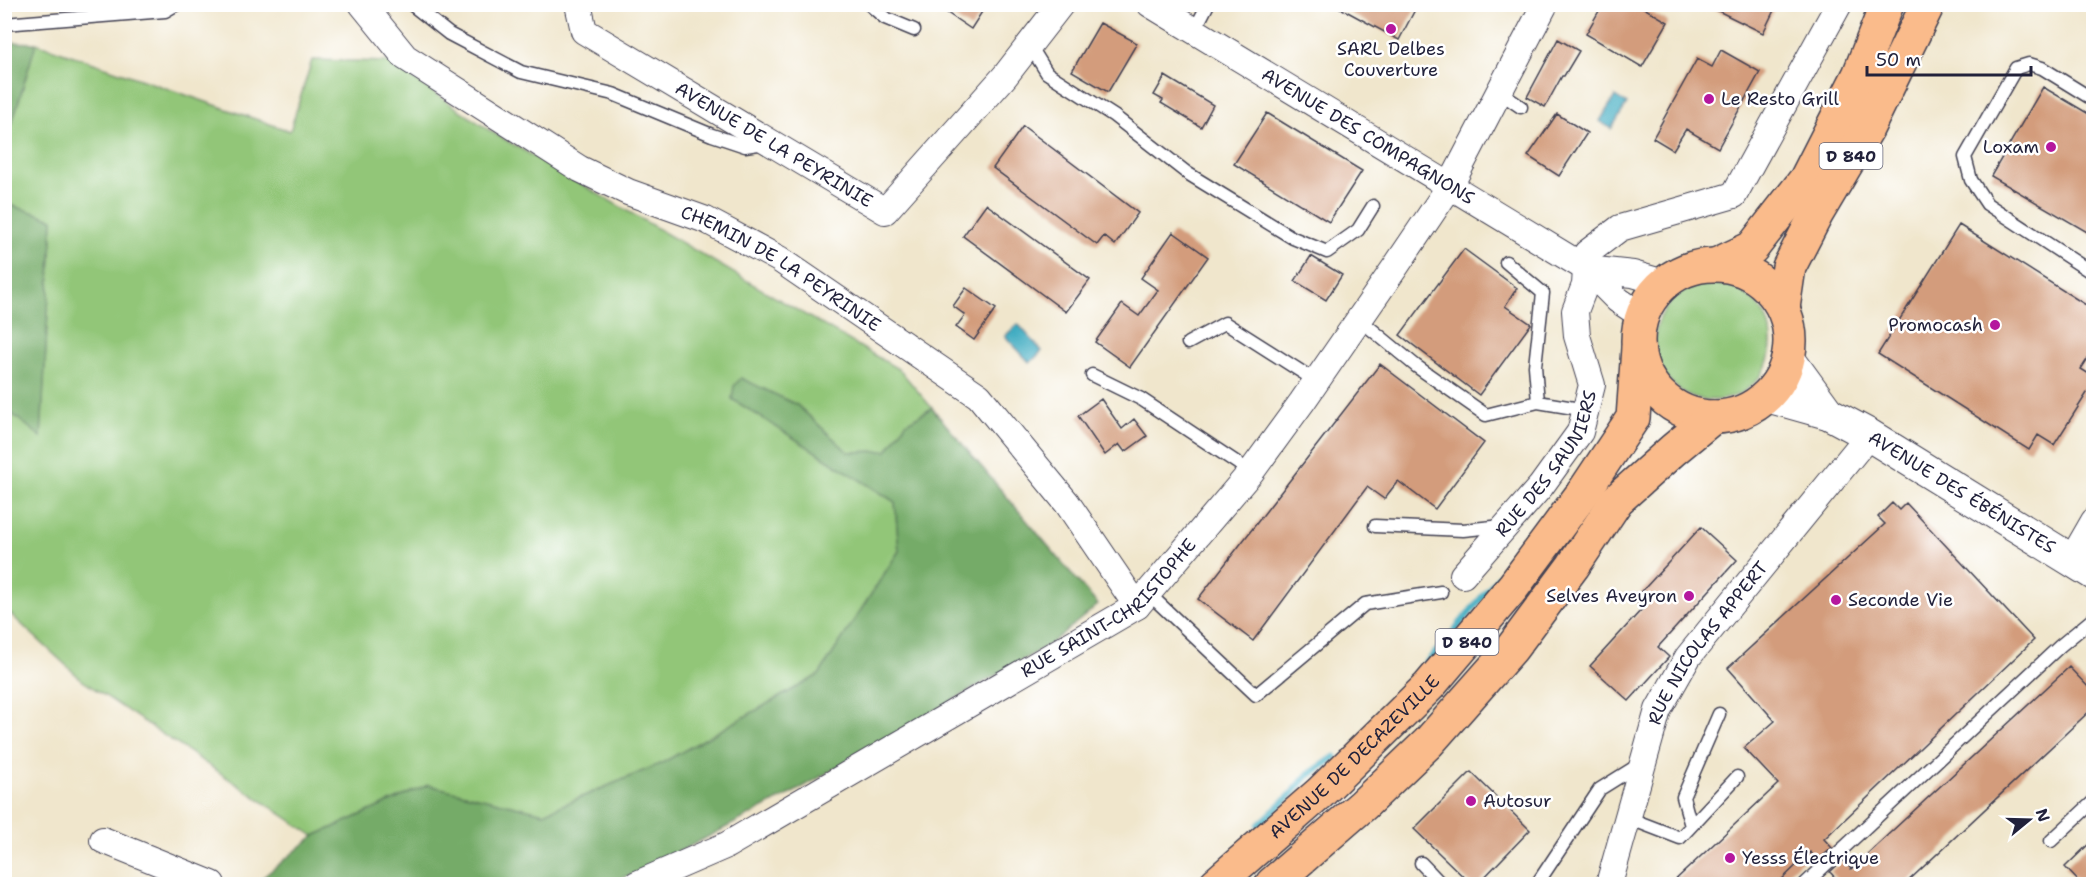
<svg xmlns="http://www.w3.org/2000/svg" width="2098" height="889" font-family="'Shantell Sans',sans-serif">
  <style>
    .green { fill: #92c678; stroke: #5a745a; stroke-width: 1.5 }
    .forest { fill: #75ab68; stroke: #4c6652; stroke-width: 1.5 }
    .water { fill: #41acc1; stroke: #32677e; stroke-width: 1.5 }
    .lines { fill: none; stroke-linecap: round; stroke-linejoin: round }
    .stream { stroke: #41acc1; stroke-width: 7 }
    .building { fill: #d39c7b }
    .service-casing { stroke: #413f51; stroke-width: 15 }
    .minor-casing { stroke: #413f51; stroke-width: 28 }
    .tertiary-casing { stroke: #413f51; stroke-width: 34 }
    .primary-casing { stroke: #413f51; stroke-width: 36 }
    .service { stroke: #fff; stroke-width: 12 }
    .minor { stroke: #fff; stroke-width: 26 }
    .tertiary { stroke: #fff; stroke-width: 32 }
    .primary { stroke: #fabb8b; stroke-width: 33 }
    .poi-dot { fill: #b5179e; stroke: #fff; stroke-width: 2 }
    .labels { text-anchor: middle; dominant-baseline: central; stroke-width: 5; stroke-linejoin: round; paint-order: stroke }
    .shield { fill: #fff; stroke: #646476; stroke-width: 1.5 }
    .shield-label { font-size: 16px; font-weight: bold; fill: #22223b }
    .poi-label { font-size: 18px; fill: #22223b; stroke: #fff; text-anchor: start }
    .street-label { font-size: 18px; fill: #22223b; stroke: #fff }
  </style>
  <rect width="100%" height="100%" fill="#fff"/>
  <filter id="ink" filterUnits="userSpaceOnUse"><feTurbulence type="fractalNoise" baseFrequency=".0167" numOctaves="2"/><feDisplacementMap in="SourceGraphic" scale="12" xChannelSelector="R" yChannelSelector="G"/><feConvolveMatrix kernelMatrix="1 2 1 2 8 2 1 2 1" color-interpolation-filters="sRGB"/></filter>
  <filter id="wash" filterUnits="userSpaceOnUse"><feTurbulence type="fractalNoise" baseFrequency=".008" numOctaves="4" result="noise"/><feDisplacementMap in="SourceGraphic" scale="24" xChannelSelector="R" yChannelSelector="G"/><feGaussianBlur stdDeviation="1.35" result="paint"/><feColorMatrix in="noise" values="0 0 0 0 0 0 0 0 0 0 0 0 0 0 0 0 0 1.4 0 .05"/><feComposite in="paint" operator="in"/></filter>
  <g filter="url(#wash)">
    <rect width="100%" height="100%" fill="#f0e6cc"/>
    <path class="green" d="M 36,43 L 290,131 L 312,60 L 389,62 L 492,132 L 900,370 L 932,408 L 906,423 L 887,451 L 848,452 L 797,405 L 732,399 L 895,502 L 899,551 L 819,675 L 662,763 L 544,813 L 428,785 L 314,836 L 83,681 L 5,609 L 4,408 L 41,436 L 53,219 L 4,203 L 5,147 Z
      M1655 342a58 58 0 1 1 116 0a58 58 0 1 1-116 0Z"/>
    <path class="forest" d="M 5,42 L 36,43 L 5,147 L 4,42 Z
      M 4,203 L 53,219 L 41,437 L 5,408 Z
      M 741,378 L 797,405 L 848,452 L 887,451 L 906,423 L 932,408 L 1098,605 L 1050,644 L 796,791 L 638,873 L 601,884 L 275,884 L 262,878 L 314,836 L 428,785 L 544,813 L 662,763 L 819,675 L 899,551 L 895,502 L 732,399 L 734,386 Z"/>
    <path class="water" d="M 1615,96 L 1627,104 L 1611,129 L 1600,121 Z
      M 1018,324 L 1042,351 L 1030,363 L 1005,336 Z"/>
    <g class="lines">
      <path class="stream" d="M 1398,694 L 1441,647 L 1498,578
        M 1259,825 L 1292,794 L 1307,776 L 1335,757"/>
    </g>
    <g id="blocks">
      <path class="building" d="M 934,4 L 987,4 L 971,29 Z
        M 1333,4 L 1418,4 L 1399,40 Z
        M 1603,4 L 1637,4 L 1668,22 L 1642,67 L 1586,34 Z
        M 1704,4 L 1777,4 L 1763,33 Z
        M 1100,23 L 1137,43 L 1108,92 L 1072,71 Z
        M 1558,39 L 1579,51 L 1564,76 L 1562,76 L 1545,107 L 1527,97 Z
        M 1721,50 L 1760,72 L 1718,148 L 1686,129 L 1673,150 L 1653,138 L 1697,59 L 1712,67 Z
        M 1165,76 L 1213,105 L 1201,127 L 1161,103 L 1163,100 L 1154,95 Z
        M 2043,87 L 2094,117 L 2094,236 L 1991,176 Z
        M 1267,113 L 1362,171 L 1329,222 L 1234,164 Z
        M 1557,114 L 1587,133 L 1559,176 L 1528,156 Z
        M 1023,126 L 1138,213 L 1115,245 L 1104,236 L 1097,245 L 993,168 Z
        M 986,204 L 1090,280 L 1066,312 L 963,236 Z
        M 1959,225 L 2094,310 L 2094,349 L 2081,369 L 2094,377 L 2094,382 L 2054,445 L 2038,435 L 2029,450 L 1878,354 Z
        M 1173,232 L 1208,257 L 1130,367 L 1095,342 L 1122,304 L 1139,316 L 1158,290 L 1141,278 Z
        M 1464,249 L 1517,288 L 1505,306 L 1531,324 L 1479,395 L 1400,335 Z
        M 1311,256 L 1342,275 L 1326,300 L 1295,281 Z
        M 966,288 L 996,309 L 974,340 L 956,327 L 965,315 L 953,306 Z
        M 1380,364 L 1484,443 L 1435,509 L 1398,481 L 1384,499 L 1367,487 L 1253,641 L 1198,599 Z
        M 1101,399 L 1122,429 L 1134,419 L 1147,436 L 1125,452 L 1119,444 L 1105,455 L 1078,416 Z
        M 1892,503 L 1899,510 L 1906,503 L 2034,640 L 1824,839 L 1832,848 L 1818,860 L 1810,852 L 1776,885 L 1670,885 L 1778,784 L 1744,748 L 1775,721 L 1728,668 L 1885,524 L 1878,517 Z
        M 1701,527 L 1737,560 L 1658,647 L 1669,657 L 1629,701 L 1590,666 L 1643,608 L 1634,600 Z
        M 2069,667 L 2094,693 L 2094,707 L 1904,885 L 1834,885 L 1838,881 L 1830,872 L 1843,860 L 1851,869 Z
        M 1471,772 L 1530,830 L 1477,885 L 1472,885 L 1414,829 Z
        M 2094,839 L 2094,885 L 2082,885 L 2065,867 Z"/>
    </g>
  </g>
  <g filter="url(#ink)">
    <use href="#blocks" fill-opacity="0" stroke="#413f51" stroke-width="1.5"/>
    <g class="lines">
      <defs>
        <path id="service" d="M 411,4 L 449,34 L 521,72 L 613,94 L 712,135 L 745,146 L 765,143
          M 869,4 L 885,18 L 914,30
          M 4,24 L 165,11 L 177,4
          M 1194,31 L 1208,4
          M 1029,44 L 1047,73 L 1114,116 L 1187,173 L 1293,238 L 1327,252 L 1358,230 L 1373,206
          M 1499,92 L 1521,107
          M 2094,100 L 2042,68 L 2029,64 L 2016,68 L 1965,157 L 1971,180 L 1987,204 L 2094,274
          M 1506,262 L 1543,293 L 1535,366 L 1538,402 L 1586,410
          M 1359,319 L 1416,366 L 1486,415 L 1538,402
          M 1188,343 L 1225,323 L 1316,381
          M 1092,375 L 1141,399 L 1251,472
          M 1375,526 L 1463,530 L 1503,526
          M 1148,593 L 1256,695 L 1365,604 L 1441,592
          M 1628,818 L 1680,838 L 1737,777
          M 1691,826 L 1683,797 L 1719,714
          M 2051,841 L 2094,801
          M 1421,863 L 1441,884
          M 1537,884 L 1600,789 L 1640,764
          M 1805,884 L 2060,646 L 2094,618"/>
        <g id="minor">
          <path id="s1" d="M 362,4 L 405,57 L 580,169 L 628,192 L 706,220 L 779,259 L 979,396 L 1067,503 L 1137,606"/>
          <path id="s2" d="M 578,4 L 584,31 L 885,211 L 1005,76 L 1061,4"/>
          <path id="s3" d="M 1150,4 L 1587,269 L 1618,300 L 1642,316"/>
          <path d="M 1587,269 L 1633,274 L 1664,283"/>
          <path d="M 2071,561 L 2094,521"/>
          <path id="s4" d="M 1463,575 L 1541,486 L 1580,432 L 1592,385 L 1577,336 L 1575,311 L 1585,285 L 1587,253 L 1620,228 L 1734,195 L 1839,4"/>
          <path d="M 103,840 L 212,884"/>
          <path id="s5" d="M 637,884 L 727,845 L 1137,606 L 1251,472 L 1302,402 L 1396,266 L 1450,186 L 1545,4"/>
          <path id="s6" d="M 1609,884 L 1658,710 L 1688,657 L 1869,435"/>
        </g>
        <g id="tertiary">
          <path d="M 1788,358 L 1828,413"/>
          <path id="s7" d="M 1767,396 L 1828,413 L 1869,435 L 2094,574"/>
        </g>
        <g id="primary">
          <path d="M 1718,264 L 1752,248 L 1806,179 L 1859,75 L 1887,4"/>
          <circle cx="1714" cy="341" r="76"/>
          <path d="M 1783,308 L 1789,267 L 1817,213 L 1867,129 L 1928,4"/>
          <path id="s8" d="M 1216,884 L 1320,793 L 1429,686 L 1513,587 L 1585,490 L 1633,418 L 1638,348"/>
          <path d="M 1272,884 L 1363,805 L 1428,743 L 1512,648 L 1573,566 L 1617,500 L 1673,450 L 1713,417"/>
        </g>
      </defs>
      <use href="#service" class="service-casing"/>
      <use href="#minor" class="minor-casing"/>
      <use href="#tertiary" class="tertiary-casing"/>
      <use href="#primary" class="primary-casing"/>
      <use href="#service" class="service"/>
      <use href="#minor" class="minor"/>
      <use href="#tertiary" class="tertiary"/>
      <use href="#primary" class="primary"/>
    </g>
  </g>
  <g class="poi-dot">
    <circle cx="1391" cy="29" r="6"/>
    <circle cx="1709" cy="99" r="6"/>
    <circle cx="2051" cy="147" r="6"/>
    <circle cx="1995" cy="325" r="6"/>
    <circle cx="1689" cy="596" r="6"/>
    <circle cx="1836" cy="600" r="6"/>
    <circle cx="1471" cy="801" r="6"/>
    <circle cx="1730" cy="858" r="6"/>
  </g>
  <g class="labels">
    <g class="shield">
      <rect x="1819.5" y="143" width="63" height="26" rx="4.5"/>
      <rect x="1435.5" y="629" width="63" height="26" rx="4.5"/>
    </g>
    <g class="shield-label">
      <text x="1851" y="156">D 840</text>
      <text x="1467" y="642">D 840</text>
    </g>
    <g class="poi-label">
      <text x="1391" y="49" text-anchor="middle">SARL Delbes<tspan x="1391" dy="21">Couverture</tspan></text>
      <text x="1721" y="99">Le Resto Grill</text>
      <text x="2039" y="147" text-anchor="end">Loxam</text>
      <text x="1983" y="325" text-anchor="end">Promocash</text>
      <text x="1677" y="596" text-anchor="end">Selves Aveyron</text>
      <text x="1848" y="600">Seconde Vie</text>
      <text x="1483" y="801">Autosur</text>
      <text x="1742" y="858">Yesss Électrique</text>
    </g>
    <g class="street-label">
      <text stroke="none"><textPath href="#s3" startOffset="255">AVENUE DES COMPAGNONS</textPath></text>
      <text stroke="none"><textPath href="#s2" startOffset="249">AVENUE DE LA PEYRINIE</textPath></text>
      <text stroke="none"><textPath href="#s1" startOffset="501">CHEMIN DE LA PEYRINIE</textPath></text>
      <text stroke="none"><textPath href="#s4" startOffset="141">RUE DES SAUNIERS</textPath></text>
      <text stroke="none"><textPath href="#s7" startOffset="219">AVENUE DES ÉBÉNISTES</textPath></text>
      <text stroke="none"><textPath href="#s5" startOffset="549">RUE SAINT-CHRISTOPHE</textPath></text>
      <text stroke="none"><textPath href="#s6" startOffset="264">RUE NICOLAS APPERT</textPath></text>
      <text stroke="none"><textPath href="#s8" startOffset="188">AVENUE DE DECAZEVILLE</textPath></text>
    </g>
  </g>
  <rect width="2098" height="889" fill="none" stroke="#fff" stroke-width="24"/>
  <g transform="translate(2029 820) rotate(71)" stroke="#ffffff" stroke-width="4.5" paint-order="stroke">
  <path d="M0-4.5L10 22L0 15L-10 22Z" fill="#22223b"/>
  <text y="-9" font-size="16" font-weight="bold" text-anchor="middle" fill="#22223b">N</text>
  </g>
  <path d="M1867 66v9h164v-9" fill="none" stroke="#22223b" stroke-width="3"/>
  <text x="1876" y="66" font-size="18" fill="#22223b" stroke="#ffffff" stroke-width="4.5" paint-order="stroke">50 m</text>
</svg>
